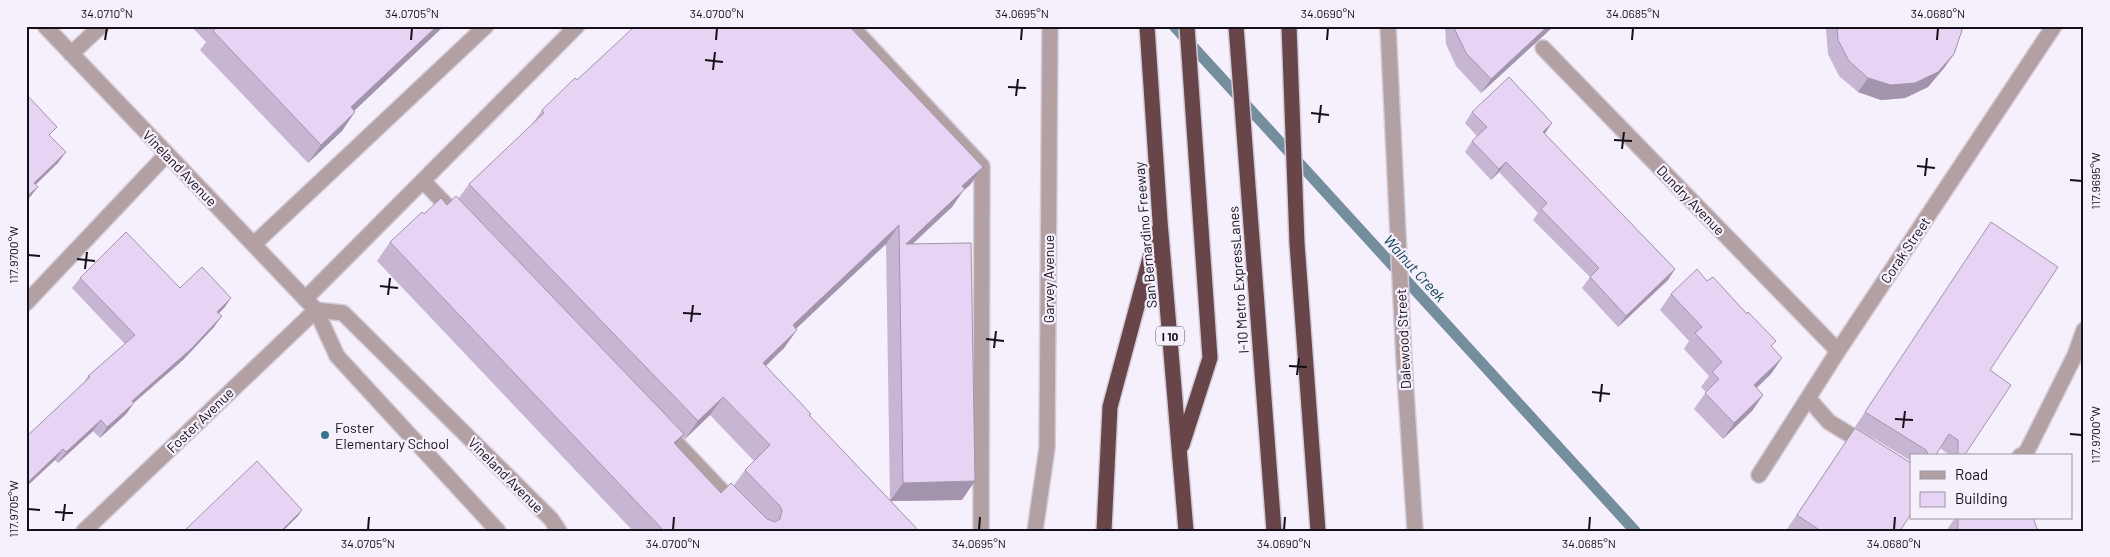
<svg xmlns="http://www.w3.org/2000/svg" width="2110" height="557" font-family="Barlow,sans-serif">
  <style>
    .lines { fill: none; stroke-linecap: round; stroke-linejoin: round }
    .stream { stroke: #748e9d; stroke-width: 11 }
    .minor-casing { stroke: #d2cbd8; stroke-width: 18 }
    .highway-casing { stroke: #d2cbd8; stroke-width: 18 }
    .minor { stroke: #b3a0a2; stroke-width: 15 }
    .highway { stroke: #684548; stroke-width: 15 }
    .wall { fill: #c7b6d3; fill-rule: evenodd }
    .shaded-wall { fill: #a294ac }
    .building { fill: #e7d4f5; stroke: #a294ac }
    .ticks { fill: none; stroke: #150f19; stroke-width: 2 }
    .poi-dot { fill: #38748b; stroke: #f6effc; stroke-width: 2 }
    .labels { text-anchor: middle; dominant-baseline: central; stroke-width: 4.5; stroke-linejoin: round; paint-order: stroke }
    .shield { fill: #f6effc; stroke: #58525d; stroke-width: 1 }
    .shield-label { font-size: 12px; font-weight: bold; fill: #150f19 }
    .street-label { font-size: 14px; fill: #150f19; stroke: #f6effc }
    .poi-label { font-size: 14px; fill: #150f19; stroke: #f6effc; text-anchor: start }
    .water-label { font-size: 15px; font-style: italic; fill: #0b4356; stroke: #f6effc }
    .neatline { fill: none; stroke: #150f19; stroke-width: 2 }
    .ticks-label { font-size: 12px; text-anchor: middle; fill: #150f19 }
  </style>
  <rect width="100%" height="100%" fill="#f6effc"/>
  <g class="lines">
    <path class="stream" d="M 1174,26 L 1635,531"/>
    <defs>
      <path id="minor" d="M 45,26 L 316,310 L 337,356 L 498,531
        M 851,26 L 982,166 L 981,531
        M 1388,26 L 1404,361 L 1415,531
        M 1543,48 L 1838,351
        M 71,54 L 101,26
        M 423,181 L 454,213
        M 254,244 L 486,26
        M 305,299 L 577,26
        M 26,303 L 167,154
        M 316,310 L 343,313 L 551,519 L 559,531
        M 1808,398 L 1829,422 L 1867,445
        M 663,429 L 760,531
        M 2020,456 L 2026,453 L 2075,355 L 2084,330
        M 1759,475 L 1838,351 L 2054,26
        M 84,531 L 316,310
        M 1035,531 L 1047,448 L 1050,26"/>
      <path id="highway" d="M 1147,26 L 1160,221 L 1186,531
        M 1236,26 L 1274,531
        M 1289,26 L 1297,243 L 1318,531
        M 1182,445 L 1210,358 L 1187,26
        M 1104,531 L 1110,407 L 1157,232"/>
    </defs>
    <use href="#minor" class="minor-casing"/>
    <use href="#highway" class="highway-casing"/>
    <use href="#minor" class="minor"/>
    <use href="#highway" class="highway"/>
  </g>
  <path class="wall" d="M 191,26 L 444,26 L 354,111 L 342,131 L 308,163 L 200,50 L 206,42 Z
    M 1445,26 L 1554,26 L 1481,93 L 1456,66 L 1446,44 Z
    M 1827,26 L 1961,26 L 1954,54 L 1944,68 L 1928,87 L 1905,98 L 1881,100 L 1858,92 L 1839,76 L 1828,54 L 1826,29 Z
    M 577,80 L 983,167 L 970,185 L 963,191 L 952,207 L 913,244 L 962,500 L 891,501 L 919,531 L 633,531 L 377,261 L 390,242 L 424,214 L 458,199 L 469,184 L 531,126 L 542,110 ZM 886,244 L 890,500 L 809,416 L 766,366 L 784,348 L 796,328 ZM 710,415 L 754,461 L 745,470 L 734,485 L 721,493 L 676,446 L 682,437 L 685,439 Z
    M 1472,112 L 1552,123 L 1545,134 L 1675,269 L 1668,280 L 1618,327 L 1582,288 L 1590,277 L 1533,220 L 1538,213 L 1499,172 L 1491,180 L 1465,152 L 1472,141 L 1477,136 L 1465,123 Z
    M 1991,222 L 1990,370 L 1964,456 L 1948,456 L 1948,454 L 1940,448 L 1935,456 L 1911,456 L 1911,461 L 1855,427 Z
    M 80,278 L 180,288 L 231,298 L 224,308 L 219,313 L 214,327 L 183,360 L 134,403 L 126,414 L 100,438 L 93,431 L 58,463 L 55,460 L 26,487 L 26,437 L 83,384 L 88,376 L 125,344 L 72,288 Z
    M 1707,281 L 1772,347 L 1771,374 L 1756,388 L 1763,395 L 1752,411 L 1723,439 L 1694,409 L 1706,392 L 1701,387 L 1709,376 L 1684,349 L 1689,341 L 1660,310 L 1671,294 Z
    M 1855,428 L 1900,531 L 1790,531 L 1787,529 Z
    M 1955,518 L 2033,518 L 2038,531 L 1948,531 L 1948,528 Z"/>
  <path class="shaded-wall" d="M 437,26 L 444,26 L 338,126 L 351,107 Z
    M 1548,26 L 1554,26 L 1481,93 L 1491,79 Z
    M 1954,54 L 1944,68 L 1928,87 L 1905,98 L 1881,100 L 1858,92 L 1868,78 Z
    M 355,112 L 342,131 L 308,163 L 321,145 Z
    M 1552,123 L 1544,134 L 1543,132 Z
    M 66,152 L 58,163 L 26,194 L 34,183 Z
    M 1506,162 L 1499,172 L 1491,180 L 1499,169 Z
    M 983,167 L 970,185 L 963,191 L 952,207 L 899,256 L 906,244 L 962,186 Z
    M 38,187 L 30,197 L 26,201 L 26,197 Z
    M 899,225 L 886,244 L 780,344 L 793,325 Z
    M 1675,269 L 1668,280 L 1618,327 L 1626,316 Z
    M 231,298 L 224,308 L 210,322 L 217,312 Z
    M 222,316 L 214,327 L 183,360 L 124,411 L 132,401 Z
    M 797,330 L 784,348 L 750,381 L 763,363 Z
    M 1782,358 L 1771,374 L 1743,401 L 1754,385 Z
    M 1763,395 L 1752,411 L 1723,439 L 1734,423 Z
    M 723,397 L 710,415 L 685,439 L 698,421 Z
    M 134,403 L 126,414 L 100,438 L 107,427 Z
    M 101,420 L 93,431 L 58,463 L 66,452 Z
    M 684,434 L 671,452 L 674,443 Z
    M 63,449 L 55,460 L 26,487 L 26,484 Z
    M 975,481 L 962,500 L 890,501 L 903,483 Z
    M 302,510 L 298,516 L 283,531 L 281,531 Z"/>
  <path class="building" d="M 218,26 L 437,26 L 351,107 L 355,112 L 321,145 L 213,31 Z
    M 635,26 L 849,26 L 983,167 L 962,186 L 965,189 L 906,244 L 971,243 L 975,481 L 903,483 L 899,225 L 793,325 L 797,330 L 763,363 L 811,414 L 809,415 L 919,531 L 664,531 L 390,242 L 422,212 L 424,214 L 441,198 L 447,205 L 456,196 L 684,434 L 674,443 L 721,493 L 731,483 L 767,519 L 775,522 L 780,519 L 782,511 L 780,506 L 745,470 L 770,445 L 723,397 L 698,421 L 469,184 L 544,113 L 542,110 L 575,78 L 577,80 Z
    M 1455,26 L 1548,26 L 1491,79 L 1466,53 L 1455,30 Z
    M 1837,26 L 1961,26 L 1962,30 L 1954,54 L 1938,72 L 1915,83 L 1891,85 L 1868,78 L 1849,61 L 1838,40 Z
    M 1509,77 L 1552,123 L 1543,132 L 1675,269 L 1626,316 L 1590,277 L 1599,268 L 1541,209 L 1547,203 L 1506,162 L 1499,169 L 1472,141 L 1487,127 L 1472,112 Z
    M 26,94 L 57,127 L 49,135 L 66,152 L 34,183 L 38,187 L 26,197 Z
    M 1991,222 L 2058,267 L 1990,370 L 2011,385 L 1964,456 L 1958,456 L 1958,440 L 1949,434 L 1935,456 L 1929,456 L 1926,450 L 1865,412 Z
    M 126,232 L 180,288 L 202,267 L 231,298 L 217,312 L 222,316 L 191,349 L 132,401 L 134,403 L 107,427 L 101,420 L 66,452 L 63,449 L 26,484 L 26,437 L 90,377 L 88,376 L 135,335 L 80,278 Z
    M 1697,269 L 1707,281 L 1713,277 L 1747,314 L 1748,312 L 1776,341 L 1771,346 L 1782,358 L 1754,385 L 1763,395 L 1734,423 L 1705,393 L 1719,379 L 1712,372 L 1722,362 L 1695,333 L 1702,327 L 1671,294 Z
    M 1855,428 L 1911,463 L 1911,514 L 1900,531 L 1821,531 L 1797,515 Z
    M 257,461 L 302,510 L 281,531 L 184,531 Z
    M 1958,518 L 2033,518 L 2038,531 L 1958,531 Z"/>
  <path class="ticks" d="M 105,40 L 107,28M 411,40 L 412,28M 716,40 L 717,28M 1021,40 L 1022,28M 1327,40 L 1328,28M 1632,40 L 1633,28M 1937,40 L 1938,28M 705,60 L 723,62M 713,70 L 715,52M 1008,87 L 1026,88M 1016,96 L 1018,79M 1311,113 L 1329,115M 1319,123 L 1321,105M 1614,140 L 1632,141M 1622,149 L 1624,132M 1917,166 L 1935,168M 1925,176 L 1927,158M 2070,180 L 2082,181M 28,255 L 40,256M 77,259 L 95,261M 85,269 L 87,252M 380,286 L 398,288M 388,295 L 390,278M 683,313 L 701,314M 691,322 L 693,305M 986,339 L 1004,341M 994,348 L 996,331M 1289,366 L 1307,367M 1297,375 L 1299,358M 1592,392 L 1610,394M 1600,402 L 1602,384M 1895,419 L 1913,420M 1903,428 L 1905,411M 2070,434 L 2082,435M 28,509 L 40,510M 55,512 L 73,513M 63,521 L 65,504M 368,530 L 369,517M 673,530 L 674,517M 979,530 L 980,517M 1284,530 L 1285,517M 1589,530 L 1590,517M 1894,530 L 1895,517"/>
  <circle class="poi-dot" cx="325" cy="435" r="5"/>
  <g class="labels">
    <rect class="shield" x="1156" y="326.5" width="28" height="19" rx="4"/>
    <g class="shield-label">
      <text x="1170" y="336">I 10</text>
    </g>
    <g class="street-label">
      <text transform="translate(180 168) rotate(46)">Vineland Avenue</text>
      <text transform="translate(1691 200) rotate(46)">Dundry Avenue</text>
      <text transform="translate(1145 235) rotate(-95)">San Bernardino Freeway</text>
      <text transform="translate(1905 250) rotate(-56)">Corak Street</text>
      <text transform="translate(1048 279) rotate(-90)">Garvey Avenue</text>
      <text transform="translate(1238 280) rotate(-94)">I-10 Metro ExpressLanes</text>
      <text transform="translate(1403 339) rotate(-93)">Dalewood Street</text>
      <text transform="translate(200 420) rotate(-44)">Foster Avenue</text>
      <text transform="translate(506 475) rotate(45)">Vineland Avenue</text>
    </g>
    <g class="poi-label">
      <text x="335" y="427">Foster<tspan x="335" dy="16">Elementary School</tspan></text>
    </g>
    <g class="water-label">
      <text transform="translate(1415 268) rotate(48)">Walnut Creek</text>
    </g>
  </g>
  <rect width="2110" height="557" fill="none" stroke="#f6effc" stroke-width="55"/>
  <rect x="1910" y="454" width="162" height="65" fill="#f6effc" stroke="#9c95a1"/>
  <rect x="1920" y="471" width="25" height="8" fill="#b3a0a2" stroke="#9c95a1"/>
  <text x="1955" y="480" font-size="15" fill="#150f19">Road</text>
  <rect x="1920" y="492" width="25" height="15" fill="#e7d4f5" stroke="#9c95a1"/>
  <text x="1955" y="504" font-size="15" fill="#150f19">Building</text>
  <rect x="28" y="28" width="2054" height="502" class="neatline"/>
  <g class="ticks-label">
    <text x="107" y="18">34.0710°N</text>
    <text x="412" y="18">34.0705°N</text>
    <text x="717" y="18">34.0700°N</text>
    <text x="1022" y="18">34.0695°N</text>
    <text x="1328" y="18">34.0690°N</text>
    <text x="1633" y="18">34.0685°N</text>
    <text x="1938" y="18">34.0680°N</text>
    <text transform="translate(2096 181) rotate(-90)" y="4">117.9695°W</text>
    <text transform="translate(14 255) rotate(-90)" y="4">117.9700°W</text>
    <text transform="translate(2096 435) rotate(-90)" y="4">117.9700°W</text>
    <text transform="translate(14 509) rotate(-90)" y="4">117.9705°W</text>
    <text x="368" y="548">34.0705°N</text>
    <text x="673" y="548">34.0700°N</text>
    <text x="979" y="548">34.0695°N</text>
    <text x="1284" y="548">34.0690°N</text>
    <text x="1589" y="548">34.0685°N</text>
    <text x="1894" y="548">34.0680°N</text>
  </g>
</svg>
